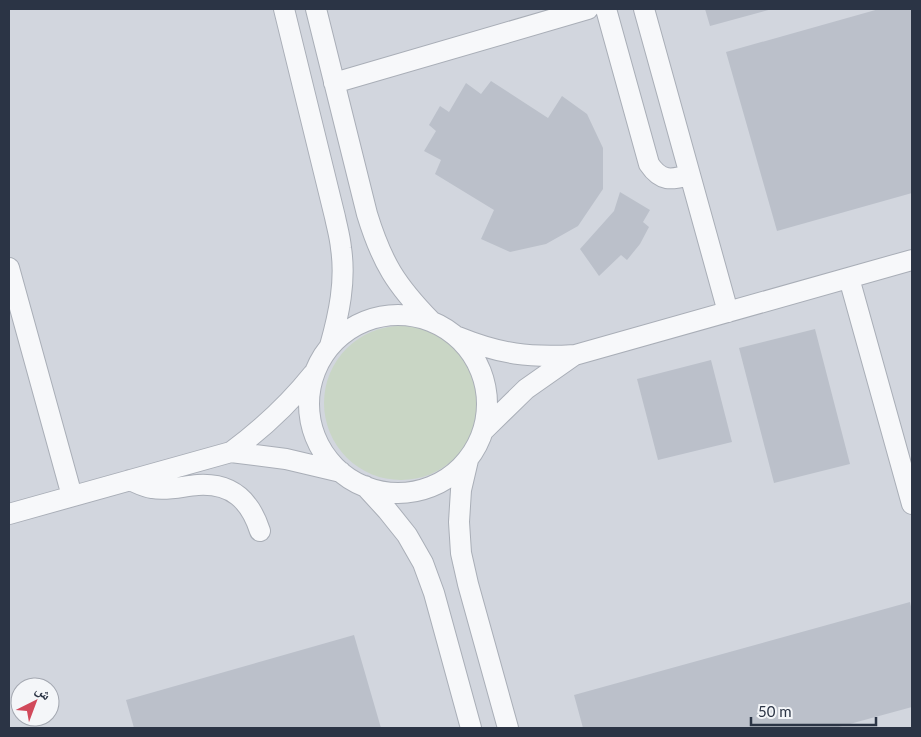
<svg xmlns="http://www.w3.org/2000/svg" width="921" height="737" font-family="Lato,'Noto Naskh Arabic',sans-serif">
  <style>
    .built { fill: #d2d6de; fill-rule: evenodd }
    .green { fill: #c9d6c5 }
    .building { fill: #bbc0ca }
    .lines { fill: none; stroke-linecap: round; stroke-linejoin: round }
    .minor-casing { stroke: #a9aeb7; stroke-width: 22 }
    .minor { stroke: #f7f8fa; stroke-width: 20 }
  </style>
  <rect width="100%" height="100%" fill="#e4e7ec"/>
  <path class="built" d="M 9,9 L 912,9 L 912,728 L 9,728 ZM 20,687 L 50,687 L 50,717 L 20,717 Z"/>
  <path class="green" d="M324 403a77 77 0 1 1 154 0a77 77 0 1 1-154 0Z"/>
  <path class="building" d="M 705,9 L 772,9 L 710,26 Z
    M 879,9 L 912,9 L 912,193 L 777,231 L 726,52 Z
    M 491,81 L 548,118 L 562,96 L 587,114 L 603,148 L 603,189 L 578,226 L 546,244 L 510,252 L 481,239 L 494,210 L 435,174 L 441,160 L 424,151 L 436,131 L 429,125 L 440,106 L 449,112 L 466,83 L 481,94 Z
    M 620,192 L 650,210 L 643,222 L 649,227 L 640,244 L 627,260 L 621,255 L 599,276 L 580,249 L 614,211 Z
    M 815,329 L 850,464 L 774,483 L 739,348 Z
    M 711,360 L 732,442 L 658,460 L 637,379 Z
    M 910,602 L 912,611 L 912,707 L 835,728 L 583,728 L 574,695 Z
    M 354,635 L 381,728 L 134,728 L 126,700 Z"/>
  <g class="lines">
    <defs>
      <path id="minor" d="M 284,9 L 335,217 C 337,227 340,237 341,248 C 346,281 339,314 330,346
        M 316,9 L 367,214 C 382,263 396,285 431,321
        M 606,9 L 649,164 C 661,182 671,180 690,175
        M 644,9 L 728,312
        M 334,83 L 588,9
        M 9,268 L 72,496
        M 849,278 L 912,504
        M309 404a89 89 0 1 1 178 0a89 89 0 1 1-178 0Z
        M 458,337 C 500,354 529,358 575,355 L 912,260
        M 483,431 L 526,389 L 573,356
        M 231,452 L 286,459 L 341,472
        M 468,460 L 461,490 L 459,522 L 461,553 L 468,584 L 508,728
        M 130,480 C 137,483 144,487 152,488 C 168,491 183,486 198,485 C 232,483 250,500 260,531
        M 365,486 L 387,510 L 407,535 L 423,563 L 434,593 L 471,728
        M 9,514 L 231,452 C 262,429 289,404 313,374"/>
    </defs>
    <use href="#minor" class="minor-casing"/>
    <use href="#minor" class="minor"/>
  </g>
  <rect width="921" height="737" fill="none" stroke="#2b3445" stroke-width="20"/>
  <g transform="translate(35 702) rotate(42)"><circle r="24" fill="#f4f6f9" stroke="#a4a8b1"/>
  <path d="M0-4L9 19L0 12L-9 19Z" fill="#d1495b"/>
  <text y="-8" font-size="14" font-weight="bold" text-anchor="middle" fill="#2b3445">ش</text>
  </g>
  <path d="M751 717v8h125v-8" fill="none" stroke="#2b3445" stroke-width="2.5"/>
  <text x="758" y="717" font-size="15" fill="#2b3445" stroke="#f4f6f9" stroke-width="4" paint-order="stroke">50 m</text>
</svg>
